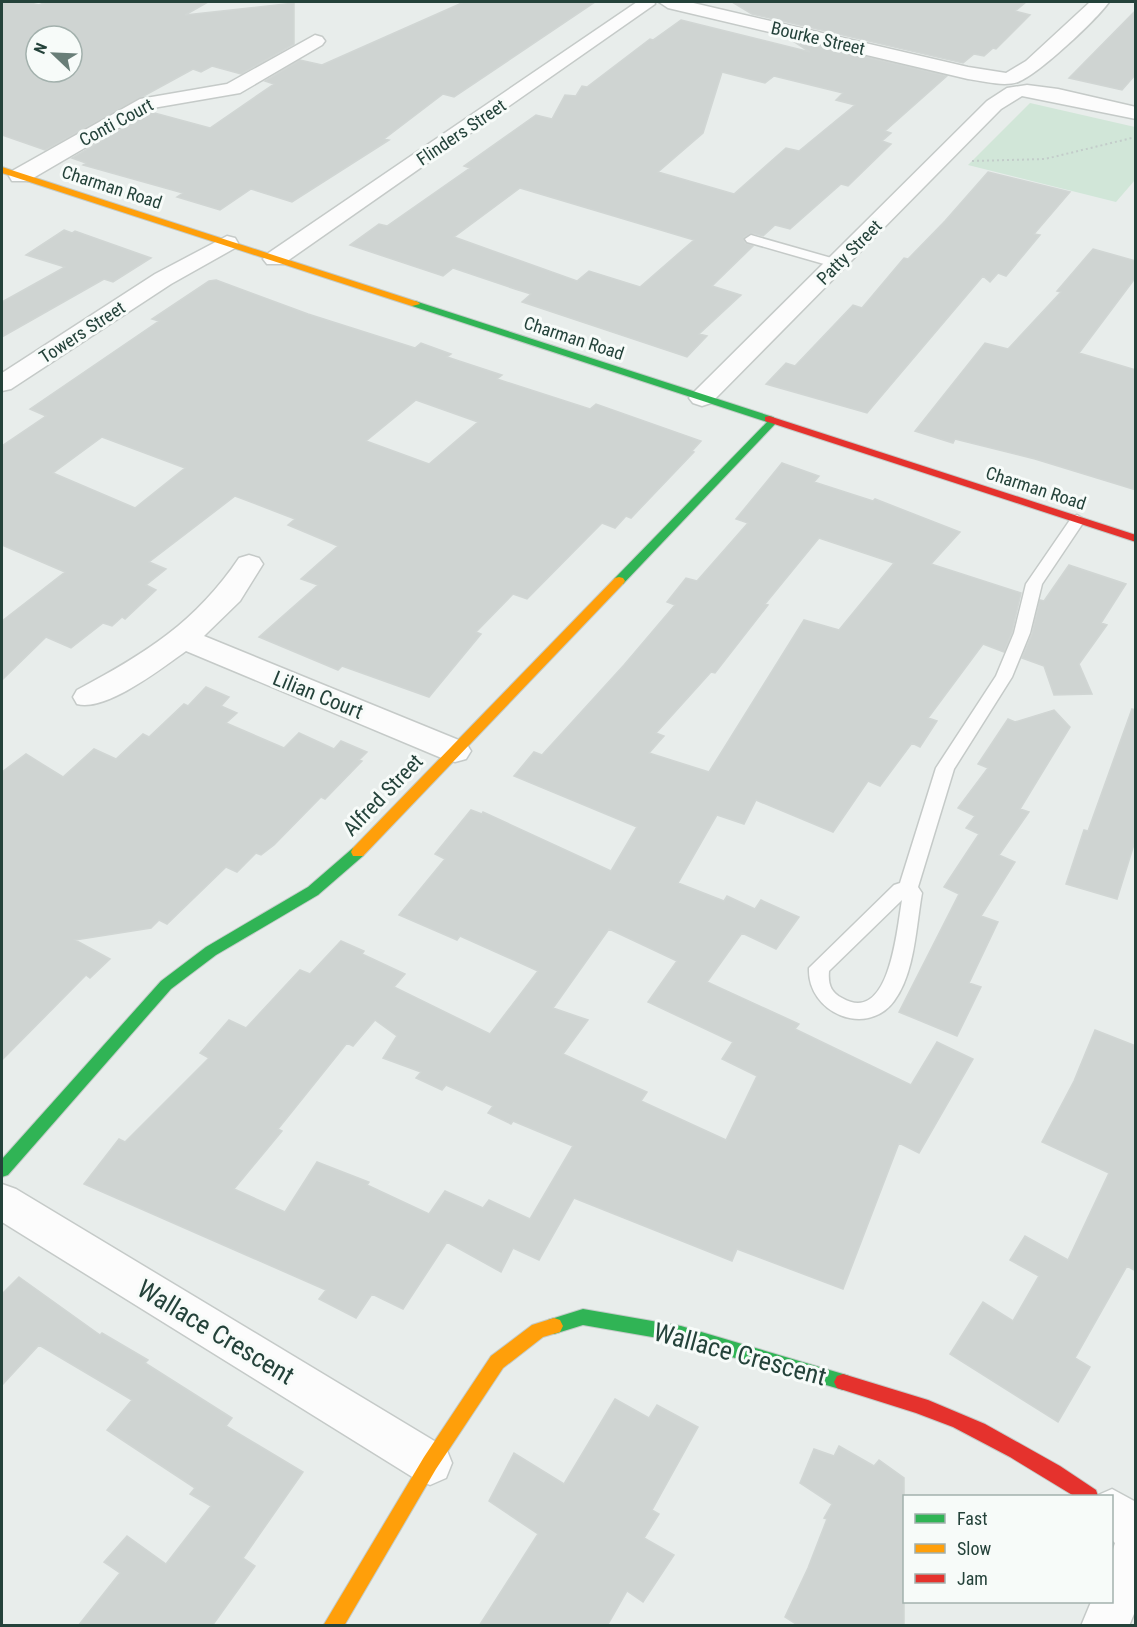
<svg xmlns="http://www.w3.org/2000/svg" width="1137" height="1627" font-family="'Roboto Condensed',sans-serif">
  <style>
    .green { fill: #d1e6d8 }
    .building { fill: #cfd4d2; stroke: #d1d6d4; stroke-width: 1.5; fill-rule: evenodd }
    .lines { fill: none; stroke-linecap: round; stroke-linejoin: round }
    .lane-casing { stroke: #c5cac8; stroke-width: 3 }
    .street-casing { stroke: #c5cac8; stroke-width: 3 }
    .fast-casing { stroke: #c3cbc8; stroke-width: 2 }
    .slow-casing { stroke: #c3cbc8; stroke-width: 2 }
    .jam-casing { stroke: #c3cbc8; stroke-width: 2 }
    .path { stroke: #c3ccca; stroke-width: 2; stroke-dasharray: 2 3; stroke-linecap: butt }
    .lane { fill: #fcfcfc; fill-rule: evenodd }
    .street { fill: #fcfcfc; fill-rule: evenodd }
    .fast { fill: #30b455; fill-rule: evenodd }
    .slow { fill: #ff9f0a; fill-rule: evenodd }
    .jam { fill: #e5322d; fill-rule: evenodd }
    .labels { text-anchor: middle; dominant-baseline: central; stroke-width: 6; stroke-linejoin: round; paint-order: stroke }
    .far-street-label { font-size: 18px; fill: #24423a; stroke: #f7fbf9 }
    .street-label { font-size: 21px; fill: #24423a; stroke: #f7fbf9 }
    .near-street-label { font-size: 26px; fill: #24423a; stroke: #f7fbf9 }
  </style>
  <rect width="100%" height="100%" fill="#e8edeb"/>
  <path class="green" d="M 1030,103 L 1135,127 L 1135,180 L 1116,202 L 968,165 Z"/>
  <path class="building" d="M 2,2 L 26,2 L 39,5 L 46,2 L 208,2 L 185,15 L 294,3 L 294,44 L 241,74 L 212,66 L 201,72 L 193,69 L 45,150 L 2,135 ZM 36,36 L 72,36 L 72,72 L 36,72 Z
    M 464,2 L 595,2 L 454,97 L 443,94 L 384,139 L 389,140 L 292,202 L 251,189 L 220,210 L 177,197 L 183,193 L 83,165 L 86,163 L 72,158 L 151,112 L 210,128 L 274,84 L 265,81 L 300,60 L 322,65 Z
    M 732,2 L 1026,2 L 1015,11 L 1030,15 L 996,49 L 993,48 L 984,56 L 974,54 L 963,63 L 752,14 Z
    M 1136,10 L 1136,74 L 1122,90 L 1069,78 Z
    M 681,20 L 810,52 L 790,39 L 947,76 L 885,131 L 891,133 L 882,141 L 891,144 L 848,186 L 841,184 L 790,229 L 775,225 L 763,236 L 752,233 L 744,237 L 745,243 L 753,246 L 712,286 L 741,295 L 699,334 L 707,336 L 687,357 L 522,302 L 531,294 L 515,289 L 453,268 L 443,276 L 350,245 L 379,224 L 387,226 L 470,168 L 464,166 L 536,115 L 552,119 L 565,95 L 576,96 L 582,86 L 587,87 L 650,39 L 653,40 ZM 722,72 L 765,83 L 774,76 L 843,93 L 836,100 L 855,105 L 799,151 L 786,148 L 734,194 L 658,172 L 703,133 ZM 520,188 L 694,240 L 640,287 L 589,271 L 577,281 L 454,237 Z
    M 988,172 L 1070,192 L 1034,234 L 1040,235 L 1006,276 L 998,273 L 990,282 L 983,276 L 867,413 L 766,384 L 786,363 L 795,366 L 853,305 L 862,308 L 904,258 L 908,259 L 945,221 Z
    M 64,230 L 72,233 L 75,231 L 151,258 L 113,282 L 104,279 L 2,337 L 2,302 L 65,267 L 26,255 Z
    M 1093,249 L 1136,261 L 1136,277 L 1079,353 L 1136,370 L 1136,490 L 1035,459 L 955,439 L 953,443 L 915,431 L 985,343 L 1008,349 L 1061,292 L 1057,291 Z
    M 216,280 L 308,314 L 415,348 L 421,343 L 451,354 L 447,357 L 502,375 L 497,379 L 590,409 L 596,404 L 701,441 L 692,451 L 694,452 L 631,518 L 626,516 L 615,528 L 602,523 L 527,599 L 513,594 L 476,632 L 481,634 L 429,697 L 342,666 L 338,670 L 259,637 L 318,585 L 301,579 L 338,546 L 288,525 L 295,519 L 235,496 L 149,562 L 166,569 L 146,585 L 156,590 L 125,619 L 122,617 L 112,626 L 103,623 L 71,648 L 46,637 L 2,680 L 2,621 L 65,572 L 2,545 L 2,446 L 46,416 L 30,409 L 159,321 L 152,319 L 209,281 ZM 416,400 L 478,422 L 429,464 L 366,441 ZM 102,437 L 185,468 L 135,508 L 53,473 Z
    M 782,463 L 819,476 L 814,482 L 873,501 L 875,499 L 960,532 L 931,564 L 1021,593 L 1012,632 L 1004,652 L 983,644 L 928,718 L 937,721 L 920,747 L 912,743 L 880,786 L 868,781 L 833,832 L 756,800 L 744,824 L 717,815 L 678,883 L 724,901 L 727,896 L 755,909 L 761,900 L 799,917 L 776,949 L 742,933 L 707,982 L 799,1024 L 795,1029 L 911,1085 L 937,1042 L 973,1059 L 919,1153 L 899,1143 L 843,1289 L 737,1249 L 732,1261 L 574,1198 L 539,1260 L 513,1248 L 501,1272 L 447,1242 L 403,1309 L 372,1294 L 356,1318 L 319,1299 L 326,1290 L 84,1184 L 119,1139 L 125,1142 L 209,1058 L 200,1053 L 229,1020 L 246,1028 L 300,970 L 310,974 L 341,941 L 364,951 L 362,954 L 405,974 L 394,987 L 490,1034 L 538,971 L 460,936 L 457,940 L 399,915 L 445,859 L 435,854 L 471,810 L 482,814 L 483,812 L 611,871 L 637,827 L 514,776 L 534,752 L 542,755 L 624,665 L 675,605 L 667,602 L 686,578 L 697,581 L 748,523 L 736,519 ZM 819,538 L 894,563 L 839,630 L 804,620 L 709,772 L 649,753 L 664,736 L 656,733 L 711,672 L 715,673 L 768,605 L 765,604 ZM 609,929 L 677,961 L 648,1002 L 733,1042 L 722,1059 L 757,1076 L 726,1140 L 641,1101 L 647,1092 L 563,1054 L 588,1020 L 553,1008 ZM 375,1020 L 397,1036 L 383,1058 L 421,1072 L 416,1078 L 442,1090 L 446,1085 L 493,1106 L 488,1113 L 511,1124 L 513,1121 L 573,1146 L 530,1219 L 489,1200 L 483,1208 L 445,1191 L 429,1214 L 367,1185 L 369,1182 L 317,1162 L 285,1212 L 234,1189 L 282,1131 L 278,1129 L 347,1043 L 353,1046 Z
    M 1069,565 L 1126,584 L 1101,623 L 1107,625 L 1079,664 L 1092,694 L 1054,695 L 1044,666 L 1022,658 L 1032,634 L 1040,600 L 1044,601 Z
    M 206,687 L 229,697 L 221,706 L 237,713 L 226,723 L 284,748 L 299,733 L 334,749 L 341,741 L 367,752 L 359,760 L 362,761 L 325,799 L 321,797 L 274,845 L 261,855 L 256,853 L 237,872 L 226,867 L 167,924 L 159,920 L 151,928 L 75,940 L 110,959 L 90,978 L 86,975 L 2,1060 L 2,772 L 26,754 L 63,777 L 94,749 L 116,759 L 143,734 L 149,737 L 184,704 L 188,706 Z
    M 1132,709 L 1136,710 L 1136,838 L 1117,899 L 1066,884 L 1084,830 L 1088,831 Z
    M 1054,710 L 1070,727 L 1020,809 L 1029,812 L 999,855 L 1015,862 L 981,916 L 998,922 L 969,983 L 981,987 L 957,1036 L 899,1012 L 959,894 L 944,887 L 979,834 L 966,828 L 975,816 L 958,808 L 988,768 L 978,764 L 1008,719 L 1015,722 Z
    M 1095,1030 L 1136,1046 L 1136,1271 L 1127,1266 L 1075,1358 L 1090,1367 L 1058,1422 L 950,1354 L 983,1302 L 1013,1321 L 1039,1276 L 1010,1260 L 1025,1236 L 1068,1260 L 1109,1173 L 1042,1142 L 1074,1081 Z
    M 19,1277 L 100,1335 L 102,1333 L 148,1360 L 145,1363 L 232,1418 L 226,1426 L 303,1472 L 243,1558 L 255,1566 L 212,1626 L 78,1626 L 120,1573 L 104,1562 L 127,1536 L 166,1564 L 211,1506 L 190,1494 L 195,1488 L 107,1430 L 132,1400 L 39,1345 L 2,1385 L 2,1294 Z
    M 615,1399 L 649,1418 L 657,1405 L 698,1427 L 652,1510 L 659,1514 L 644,1538 L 674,1555 L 643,1602 L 627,1591 L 607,1626 L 479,1626 L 538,1534 L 489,1501 L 514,1453 L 564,1484 Z
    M 839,1446 L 874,1466 L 879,1460 L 904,1478 L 904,1626 L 799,1626 L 785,1617 L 808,1568 L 827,1519 L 824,1518 L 832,1504 L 800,1483 L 814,1449 L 834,1456 Z"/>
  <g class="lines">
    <defs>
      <path id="lane" d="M 751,235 L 842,261 L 844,264 L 838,268 L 747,242 L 745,239 Z
        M 1077,515 L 1085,520 L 1042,584 L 1030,633 L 1012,677 L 954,769 L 918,887 L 922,893 C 916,926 915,973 894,1001 C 867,1038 807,1013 809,968 L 894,885 L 900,883 L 936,768 L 996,676 L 1014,633 L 1026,584 L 1072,517 ZM 902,900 C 897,928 890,1026 842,998 C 830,992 828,983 829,971 Z"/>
      <path id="street" d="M 637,2 L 654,2 L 655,4 L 283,264 L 267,264 L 263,259 L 267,254 Z
        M 659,2 L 689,2 L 968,67 L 1006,73 L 1026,61 L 1090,2 L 1109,2 C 1096,20 1039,74 1018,82 C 1003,87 984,81 968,79 L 668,8 Z
        M 315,35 L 322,37 L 325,41 L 322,45 L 240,93 L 153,108 L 28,181 L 12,181 L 9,176 L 12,171 L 140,99 L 227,84 Z
        M 1027,85 L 1058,89 L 1136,107 L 1136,119 L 1022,96 L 1001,109 L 711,403 L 702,406 L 693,403 L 689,398 L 693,393 L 987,101 L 1007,88 Z
        M 227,236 L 235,238 L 238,243 L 235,248 L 171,284 L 11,389 L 2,391 L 2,373 L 155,274 Z
        M 249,555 L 259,558 L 263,564 L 240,601 L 204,636 L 466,743 L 471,751 L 466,759 L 455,762 L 444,759 L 186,651 C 162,668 106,712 77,704 L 73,697 L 77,690 C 145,654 196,622 239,558 Z
        M 2,1184 L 16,1189 L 446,1448 L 452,1463 L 446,1478 L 430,1485 L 414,1478 L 2,1222 Z
        M 1112,1489 L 1136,1502 L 1136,1609 L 1129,1626 L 1081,1626 L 1091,1602 L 1112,1602 L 1112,1552 L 1115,1543 L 1112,1540 L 1112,1496 L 1096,1496 Z"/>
      <path id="fast" d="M 415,301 L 773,417 L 778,421 L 623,584 L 615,584 L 613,581 L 615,578 L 767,422 L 412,306 L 412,302 Z
        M 358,847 L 363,848 L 365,852 L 363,856 L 318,895 L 216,955 L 171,989 L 8,1175 L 2,1177 L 2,1159 L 161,981 L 206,947 L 308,887 L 353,848 Z
        M 583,1309 L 681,1326 L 843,1374 L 849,1376 L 852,1382 L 849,1388 L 843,1390 L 681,1342 L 583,1325 L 554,1334 L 548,1332 L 545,1326 L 548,1320 Z"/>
      <path id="slow" d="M 2,167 L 418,302 L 420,304 L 412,306 L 2,173 Z
        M 619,577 L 623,578 L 625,581 L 623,584 L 363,856 L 353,856 L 351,852 L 353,848 L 615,578 Z
        M 554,1318 L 560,1320 L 563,1326 L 560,1332 L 543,1337 L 503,1368 L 436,1469 L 344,1626 L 323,1626 L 424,1457 L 491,1356 L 532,1325 Z"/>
      <path id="jam" d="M 769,416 L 1136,535 L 1136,542 L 765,421 L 765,417 Z
        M 843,1374 L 928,1400 L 985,1424 L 1060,1466 L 1096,1490 L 1098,1496 L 1074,1496 L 1010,1457 L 953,1427 L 916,1413 L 837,1388 L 834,1382 L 837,1376 Z"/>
    </defs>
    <use href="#lane" class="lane-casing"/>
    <use href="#street" class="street-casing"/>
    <use href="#fast" class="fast-casing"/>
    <use href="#slow" class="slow-casing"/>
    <use href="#jam" class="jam-casing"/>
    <path class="path" d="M 972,161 L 1045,159 L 1136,137"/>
    <use href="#lane" class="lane"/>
    <use href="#street" class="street"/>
    <use href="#fast" class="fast"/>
    <use href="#slow" class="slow"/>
    <use href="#jam" class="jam"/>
  </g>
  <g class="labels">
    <g class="far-street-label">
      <text transform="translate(818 38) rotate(13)">Bourke Street</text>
      <text transform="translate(116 122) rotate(-28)">Conti Court</text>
      <text transform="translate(461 132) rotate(-34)">Flinders Street</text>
      <text transform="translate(112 187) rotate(18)">Charman Road</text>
      <text transform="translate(849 252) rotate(-45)">Patty Street</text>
      <text transform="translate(82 332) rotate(-33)">Towers Street</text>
      <text transform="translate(574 338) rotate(18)">Charman Road</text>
      <text transform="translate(1036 488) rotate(18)">Charman Road</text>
    </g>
    <g class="street-label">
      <text transform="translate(318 695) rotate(22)">Lilian Court</text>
      <text transform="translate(383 795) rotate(-46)">Alfred Street</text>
    </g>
    <g class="near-street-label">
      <text transform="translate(216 1332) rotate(31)">Wallace Crescent</text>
      <text transform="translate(740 1354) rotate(15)">Wallace Crescent</text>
    </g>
  </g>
  <rect width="1137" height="1627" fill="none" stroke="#24423a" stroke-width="6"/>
  <rect x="903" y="1495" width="210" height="108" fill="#f7fbf9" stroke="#a3b1ad" stroke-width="1.5"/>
  <rect x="915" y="1514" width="30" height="9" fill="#30b455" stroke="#a3b1ad" stroke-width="1.5"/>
  <text x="957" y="1525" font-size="18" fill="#24423a">Fast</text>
  <rect x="915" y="1544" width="30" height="9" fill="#ff9f0a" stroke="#a3b1ad" stroke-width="1.5"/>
  <text x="957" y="1555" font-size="18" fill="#24423a">Slow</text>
  <rect x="915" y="1574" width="30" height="9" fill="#e5322d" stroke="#a3b1ad" stroke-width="1.5"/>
  <text x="957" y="1585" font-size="18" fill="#24423a">Jam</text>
  <g transform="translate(54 54) rotate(293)"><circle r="28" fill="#f7fbf9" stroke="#a3b1ad" stroke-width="1.5"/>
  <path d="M0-4.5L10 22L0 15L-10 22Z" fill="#697e78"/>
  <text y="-9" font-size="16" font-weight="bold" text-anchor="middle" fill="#24423a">N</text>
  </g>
</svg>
